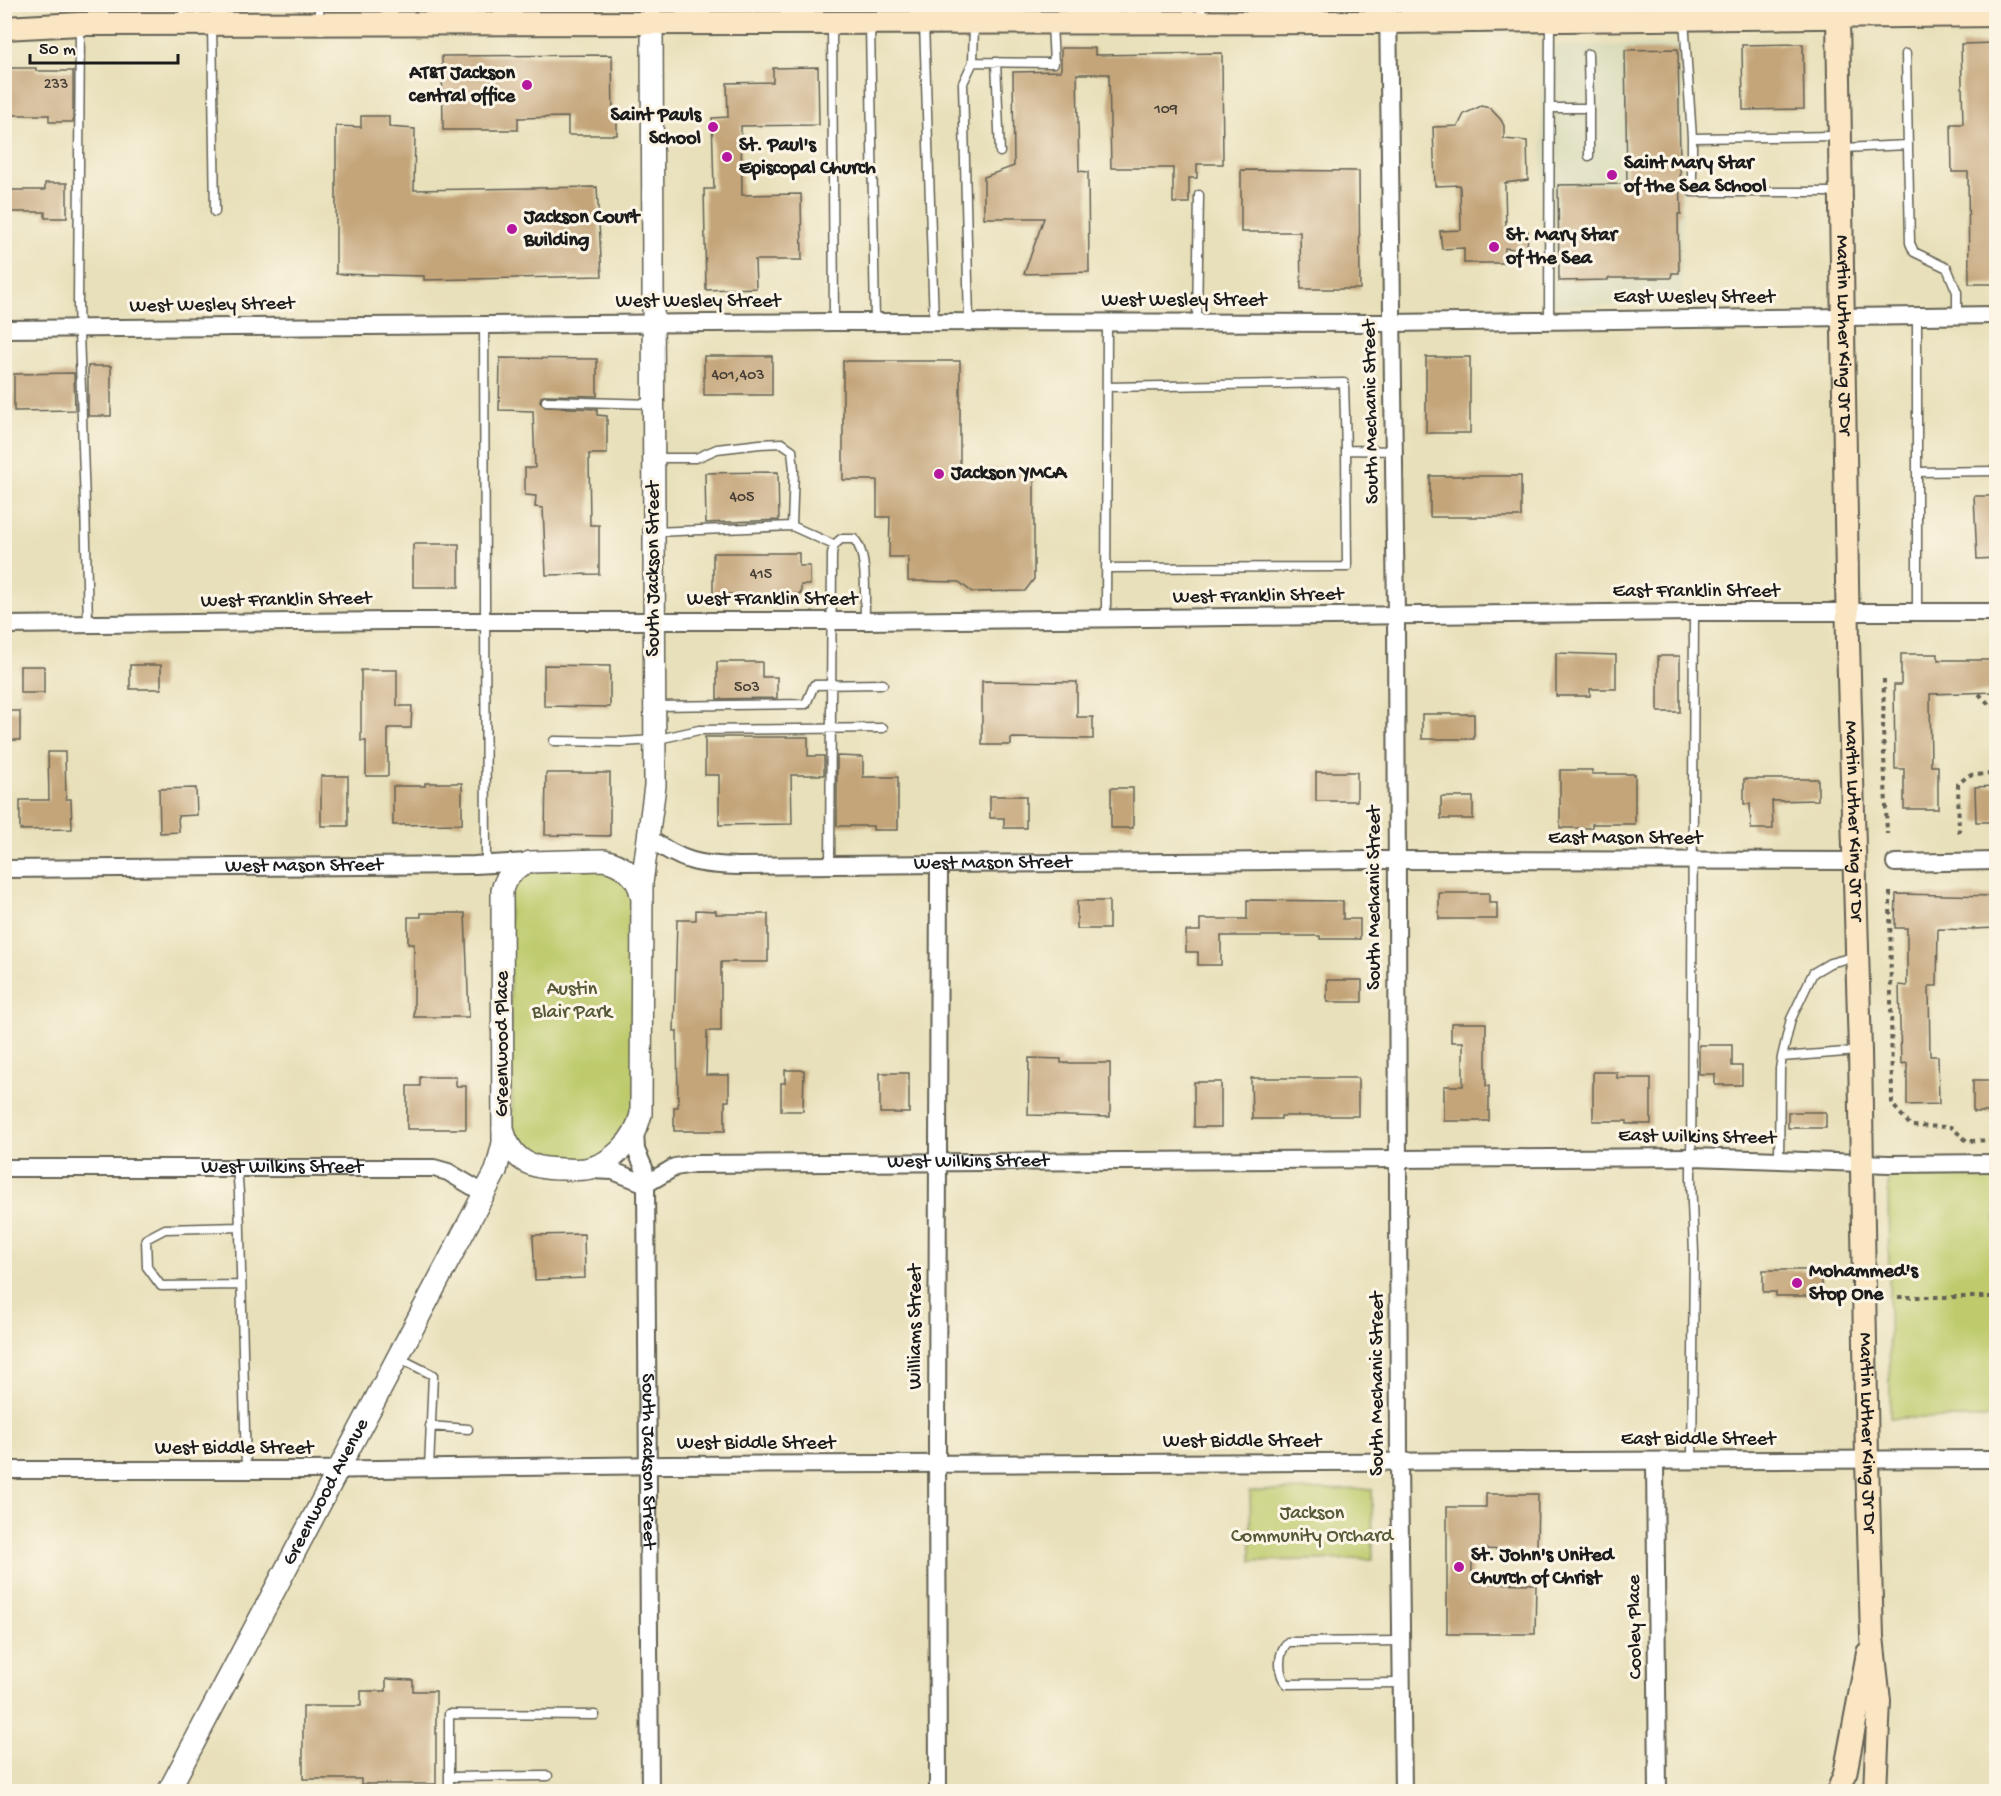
<svg xmlns="http://www.w3.org/2000/svg" width="2001" height="1796" font-family="'Gochi Hand',sans-serif">
  <style>
    .built { fill: #d8dab9 }
    .green { fill: #beca6c; stroke: #6d7344; stroke-width: 1.5 }
    .building { fill: #c4a57a }
    .lines { fill: none; stroke-linecap: round; stroke-linejoin: round }
    .service-casing { stroke: #636153; stroke-width: 11 }
    .minor-casing { stroke: #636153; stroke-width: 20 }
    .tertiary-casing { stroke: #636153; stroke-width: 24 }
    .secondary-casing { stroke: #636153; stroke-width: 26 }
    .path { stroke: #636153; stroke-width: 4; stroke-dasharray: 4.5 4.5; stroke-linecap: butt }
    .service { stroke: #fff; stroke-width: 8 }
    .minor { stroke: #fff; stroke-width: 16 }
    .tertiary { stroke: #fff; stroke-width: 21 }
    .secondary { stroke: #fbe6c4; stroke-width: 22 }
    .poi-dot { fill: #b5179e; stroke: #fcf5e5; stroke-width: 2 }
    .labels { text-anchor: middle; dominant-baseline: central; stroke-width: 6; stroke-linejoin: round; paint-order: stroke }
    .number-label { font-size: 16px; fill: #463e34 }
    .poi-label { font-size: 20px; font-weight: bold; fill: #1c1c1c; stroke: #fcf5e5; text-anchor: start }
    .street-label { font-size: 20px; fill: #1c1c1c; stroke: #fcf5e5 }
    .park-label { font-size: 20px; fill: #555938; stroke: #fcf5e5 }
  </style>
  <rect width="100%" height="100%" fill="#fcf5e5"/>
  <filter id="ink" filterUnits="userSpaceOnUse"><feTurbulence type="fractalNoise" baseFrequency=".0167" numOctaves="2"/><feDisplacementMap in="SourceGraphic" scale="12" xChannelSelector="R" yChannelSelector="G"/><feConvolveMatrix kernelMatrix="1 2 1 2 8 2 1 2 1" color-interpolation-filters="sRGB"/></filter>
  <filter id="wash" filterUnits="userSpaceOnUse"><feTurbulence type="fractalNoise" baseFrequency=".008" numOctaves="4" result="noise"/><feDisplacementMap in="SourceGraphic" scale="24" xChannelSelector="R" yChannelSelector="G"/><feGaussianBlur stdDeviation="1.35" result="paint"/><feColorMatrix in="noise" values="0 0 0 0 0 0 0 0 0 0 0 0 0 0 0 0 0 1.4 0 .05"/><feComposite in="paint" operator="in"/></filter>
  <g filter="url(#wash)">
    <rect width="100%" height="100%" fill="#e8e0ba"/>
    <path class="built" d="M 1684,45 L 1682,304 L 1543,306 L 1541,46 Z"/>
    <path class="green" d="M 604,860 L 635,879 L 641,1114 L 597,1165 L 513,1153 L 508,876 Z
      M 1996,1170 L 1996,1418 L 1890,1418 L 1888,1171 Z
      M 1372,1489 L 1373,1559 L 1251,1561 L 1250,1491 Z"/>
    <g id="blocks">
      <path class="building" d="M 1996,43 L 1996,284 L 1969,284 L 1968,172 L 1952,172 L 1951,124 L 1963,124 L 1961,44 Z
        M 1803,44 L 1804,109 L 1743,110 L 1742,45 Z
        M 1061,48 L 1095,48 L 1095,55 L 1222,53 L 1223,164 L 1197,164 L 1197,178 L 1189,178 L 1189,203 L 1173,203 L 1173,168 L 1111,168 L 1109,74 L 1077,74 L 1079,171 L 1088,172 L 1089,272 L 1024,274 L 1044,218 L 984,218 L 984,177 L 1014,166 L 1013,72 L 1061,71 Z
        M 1678,49 L 1681,214 L 1678,214 L 1679,273 L 1672,273 L 1671,278 L 1608,278 L 1608,280 L 1559,281 L 1558,185 L 1627,184 L 1625,50 Z
        M 612,55 L 613,114 L 617,114 L 617,135 L 568,135 L 568,117 L 518,118 L 518,130 L 443,130 L 442,56 Z
        M 818,67 L 819,125 L 741,126 L 742,195 L 801,194 L 802,260 L 755,260 L 756,288 L 706,290 L 704,189 L 714,189 L 712,118 L 728,117 L 727,83 L 773,82 L 773,68 Z
        M 4,68 L 36,68 L 36,71 L 73,71 L 73,122 L 49,122 L 49,115 L 4,115 Z
        M 1481,106 L 1490,108 L 1501,120 L 1504,126 L 1504,139 L 1527,141 L 1528,180 L 1505,183 L 1506,231 L 1528,231 L 1527,250 L 1505,248 L 1504,263 L 1464,263 L 1464,248 L 1442,249 L 1440,231 L 1461,230 L 1460,185 L 1435,186 L 1433,127 L 1458,126 L 1464,114 Z
        M 361,116 L 389,116 L 389,127 L 415,129 L 414,190 L 597,187 L 602,276 L 424,280 L 424,276 L 336,274 L 336,126 L 361,127 Z
        M 1241,170 L 1359,171 L 1360,289 L 1301,289 L 1300,232 L 1241,232 Z
        M 45,183 L 67,183 L 67,218 L 45,218 L 45,212 L 4,212 L 4,190 L 45,190 Z
        M 704,356 L 772,356 L 772,395 L 704,395 Z
        M 1426,357 L 1470,357 L 1470,433 L 1426,433 Z
        M 500,358 L 597,359 L 597,396 L 546,395 L 541,397 L 540,401 L 545,407 L 597,409 L 597,415 L 607,416 L 607,454 L 589,454 L 590,525 L 599,525 L 599,574 L 546,575 L 543,508 L 535,507 L 536,496 L 525,495 L 525,468 L 535,468 L 533,411 L 499,410 Z
        M 843,361 L 960,361 L 960,468 L 1034,469 L 1034,579 L 1025,591 L 972,592 L 959,582 L 908,581 L 908,557 L 889,557 L 890,517 L 877,517 L 877,480 L 843,480 Z
        M 88,366 L 111,366 L 111,416 L 88,416 Z
        M 74,373 L 75,410 L 14,411 L 14,374 Z
        M 778,472 L 779,520 L 706,523 L 705,473 Z
        M 1430,476 L 1521,476 L 1521,517 L 1430,517 Z
        M 1974,496 L 1996,496 L 1996,558 L 1977,559 Z
        M 413,544 L 459,544 L 459,587 L 413,587 Z
        M 713,553 L 799,553 L 799,566 L 810,566 L 810,585 L 801,585 L 801,594 L 713,594 Z
        M 1556,653 L 1616,655 L 1616,689 L 1590,689 L 1590,696 L 1556,696 Z
        M 1901,654 L 1938,654 L 1938,660 L 1996,660 L 1996,692 L 1930,694 L 1931,766 L 1938,766 L 1938,809 L 1904,809 L 1904,769 L 1895,769 L 1894,685 L 1901,685 Z
        M 1658,656 L 1680,656 L 1680,712 L 1658,712 Z
        M 717,662 L 762,662 L 762,677 L 777,677 L 777,698 L 717,699 Z
        M 130,665 L 161,665 L 161,689 L 130,689 Z
        M 544,665 L 610,666 L 610,707 L 544,706 Z
        M 20,666 L 44,666 L 44,693 L 20,693 Z
        M 361,670 L 397,670 L 397,706 L 412,706 L 411,728 L 388,728 L 388,776 L 366,776 L 366,741 L 361,741 Z
        M 982,681 L 1077,682 L 1077,717 L 1093,717 L 1093,739 L 1011,738 L 1011,745 L 982,745 Z
        M 4,711 L 20,711 L 20,740 L 4,740 Z
        M 1422,714 L 1474,714 L 1474,739 L 1422,739 Z
        M 705,737 L 808,737 L 808,756 L 824,756 L 824,775 L 791,775 L 792,824 L 719,825 L 719,775 L 705,775 Z
        M 48,752 L 65,752 L 66,799 L 71,799 L 72,829 L 20,830 L 20,800 L 49,800 Z
        M 837,756 L 863,757 L 863,777 L 898,777 L 898,830 L 873,830 L 873,826 L 837,826 Z
        M 1560,770 L 1592,770 L 1592,774 L 1635,774 L 1635,824 L 1592,824 L 1592,828 L 1560,828 Z
        M 1316,772 L 1357,772 L 1357,801 L 1316,801 Z
        M 546,773 L 610,773 L 610,836 L 545,835 Z
        M 321,776 L 348,776 L 348,826 L 321,826 Z
        M 1744,779 L 1818,779 L 1818,800 L 1772,801 L 1773,829 L 1751,829 L 1750,804 L 1744,804 Z
        M 425,783 L 462,783 L 462,824 L 393,825 L 393,786 L 425,786 Z
        M 1996,786 L 1996,822 L 1976,822 L 1975,787 Z
        M 196,788 L 197,815 L 178,816 L 179,832 L 160,833 L 159,789 Z
        M 1111,788 L 1133,788 L 1133,828 L 1111,828 Z
        M 990,796 L 1026,796 L 1026,828 L 1004,828 L 1004,818 L 990,818 Z
        M 1441,797 L 1473,797 L 1473,819 L 1441,819 Z
        M 1439,893 L 1489,893 L 1489,903 L 1497,903 L 1497,919 L 1439,919 Z
        M 1896,894 L 1996,896 L 1996,928 L 1973,929 L 1973,930 L 1938,929 L 1937,986 L 1929,986 L 1930,1056 L 1938,1056 L 1939,1104 L 1907,1105 L 1907,1063 L 1901,1064 L 1899,985 L 1907,986 L 1907,928 L 1895,928 Z
        M 1247,900 L 1343,901 L 1343,919 L 1360,919 L 1360,939 L 1320,939 L 1320,936 L 1221,936 L 1221,965 L 1198,965 L 1198,952 L 1186,952 L 1186,931 L 1200,931 L 1200,919 L 1247,919 Z
        M 1077,901 L 1109,901 L 1109,929 L 1077,929 Z
        M 696,910 L 716,911 L 716,914 L 768,914 L 768,962 L 721,962 L 721,1031 L 707,1031 L 706,1075 L 729,1075 L 729,1101 L 725,1101 L 725,1131 L 674,1131 L 674,1107 L 678,1107 L 677,1031 L 674,1031 L 677,920 L 696,920 Z
        M 421,913 L 465,913 L 469,1017 L 414,1017 L 414,944 L 408,944 L 408,917 L 421,917 Z
        M 1327,980 L 1362,980 L 1362,1002 L 1327,1002 Z
        M 1451,1023 L 1486,1023 L 1486,1086 L 1489,1086 L 1489,1121 L 1444,1121 L 1444,1086 L 1463,1086 L 1463,1042 L 1451,1042 Z
        M 1699,1045 L 1732,1045 L 1732,1066 L 1742,1066 L 1742,1085 L 1715,1085 L 1715,1074 L 1699,1074 Z
        M 1029,1058 L 1061,1059 L 1061,1063 L 1110,1063 L 1110,1117 L 1028,1115 Z
        M 785,1070 L 804,1070 L 803,1111 L 781,1111 L 781,1083 L 785,1083 Z
        M 1593,1072 L 1617,1072 L 1617,1078 L 1651,1078 L 1651,1124 L 1627,1124 L 1627,1121 L 1593,1121 Z
        M 880,1073 L 909,1073 L 909,1113 L 880,1113 Z
        M 420,1077 L 456,1077 L 456,1086 L 466,1086 L 466,1129 L 407,1129 L 407,1086 L 420,1086 Z
        M 1251,1078 L 1358,1078 L 1358,1116 L 1281,1116 L 1281,1119 L 1252,1119 Z
        M 1973,1080 L 1996,1080 L 1996,1112 L 1973,1112 Z
        M 1194,1082 L 1221,1082 L 1221,1127 L 1194,1127 Z
        M 1788,1112 L 1826,1112 L 1826,1128 L 1788,1128 Z
        M 584,1234 L 585,1278 L 535,1280 L 533,1235 Z
        M 1763,1270 L 1820,1270 L 1820,1276 L 1822,1276 L 1822,1296 L 1776,1296 L 1776,1292 L 1763,1292 Z
        M 1486,1494 L 1538,1494 L 1537,1550 L 1472,1549 L 1472,1583 L 1536,1584 L 1535,1634 L 1447,1634 L 1447,1507 L 1486,1507 Z
        M 386,1679 L 413,1680 L 413,1691 L 436,1691 L 436,1784 L 361,1784 L 361,1779 L 303,1779 L 303,1706 L 361,1706 L 361,1691 L 386,1691 Z"/>
    </g>
  </g>
  <g filter="url(#ink)">
    <use href="#blocks" fill-opacity="0" stroke="#636153" stroke-width="1.5"/>
    <g class="lines">
      <defs>
        <path id="service" d="M 183,4 L 184,22
          M 319,4 L 319,22
          M 959,4 L 959,22
          M 1006,4 L 1007,22
          M 1069,4 L 1069,22
          M 1131,4 L 1131,22
          M 1201,4 L 1202,22
          M 1683,4 L 1692,138
          M 924,23 L 934,322
          M 974,23 L 973,62 L 1054,63 L 1052,24
          M 212,24 L 215,212
          M 832,24 L 834,322
          M 870,24 L 875,323
          M 80,25 L 78,304 L 85,504 L 88,624
          M 1906,54 L 1910,243 L 1914,252 L 1947,268 L 1957,292 L 1957,315
          M 996,62 L 1000,152
          M 1550,108 L 1589,108 L 1588,54
          M 1589,108 L 1589,156
          M 1838,136 L 1692,138 L 1692,192 L 1840,192
          M 1843,148 L 1908,145
          M 1549,321 L 1550,4
          M 969,322 L 963,83 L 973,62
          M 1197,322 L 1199,195
          M 484,324 L 486,864
          M 1107,387 L 1344,383 L 1346,450
          M 546,401 L 653,404
          M 654,458 L 696,458 L 717,449 L 760,444 L 782,443 L 792,450 L 794,470 L 792,526 L 655,532
          M 1917,472 L 1996,471
          M 792,526 L 834,545
          M 1106,568 L 1347,567 L 1346,450 L 1394,451
          M 1917,613 L 1917,315
          M 1106,619 L 1107,321
          M 655,706 L 806,704 L 814,685 L 883,684
          M 554,741 L 622,742 L 654,740 L 699,730 L 883,728
          M 830,865 L 832,554 L 834,545 L 841,539 L 854,539 C 869,554 864,600 865,621
          M 1782,1057 L 1791,1019 L 1813,973 L 1830,963 L 1857,956
          M 1779,1160 L 1780,1069 L 1782,1057 L 1858,1051
          M 237,1167 L 239,1193 L 246,1470
          M 240,1227 L 165,1229 L 146,1239 L 147,1267 L 161,1286 L 241,1285
          M 399,1358 L 433,1375 L 429,1468
          M 430,1426 L 468,1429
          M 1692,1461 L 1694,1253 L 1691,1178 L 1694,612
          M 1401,1641 L 1288,1642 C 1278,1651 1277,1674 1287,1684 L 1401,1683
          M 548,1776 L 449,1777 L 449,1714 L 595,1715
          M 449,1792 L 449,1777"/>
        <g id="minor">
          <path d="M 652,4 L 652,23"/>
          <path d="M 1388,4 L 1396,616 L 1399,1462 L 1403,1792"/>
          <path d="M 4,329 L 834,322 L 1391,323 L 1996,315"/>
          <path d="M 4,625 L 390,621 L 865,621 L 1694,612 L 1996,612"/>
          <path id="s1" d="M 649,838 C 682,862 699,865 739,866 L 1374,860 L 1855,861"/>
          <path d="M 1895,863 L 1996,861"/>
          <path id="s2" d="M 4,869 L 474,865 L 528,862"/>
          <path id="s3" d="M 635,1131 L 636,1150 L 644,1168 L 646,1184 L 650,1792"/>
          <path id="s4" d="M 4,1168 L 434,1168 L 448,1172 L 485,1194"/>
          <path d="M 590,1170 L 613,1171 L 646,1184"/>
          <path id="s5" d="M 646,1184 L 675,1167 L 693,1164 L 1693,1157 L 1889,1164 L 1996,1163"/>
          <path d="M 1655,1461 L 1658,1792"/>
          <path d="M 4,1470 L 310,1470 L 668,1465 L 1996,1459"/>
          <path d="M 938,1792 L 937,1439 L 939,864"/>
        </g>
        <g id="tertiary">
          <path d="M 503,1129 C 511,1161 531,1169 562,1169 C 569,1169 577,1170 585,1169 C 612,1165 635,1140 641,1114 L 642,883 L 655,786 L 652,23"/>
          <path id="s6" d="M 168,1792 L 496,1171 L 503,1143 L 502,891 C 505,875 516,868 530,862 L 604,860 C 622,864 638,876 641,895"/>
        </g>
        <g id="secondary">
          <path id="s7" d="M 1838,17 L 1848,642 L 1860,1051 L 1867,1460 L 1872,1637 L 1879,1701 L 1875,1792"/>
          <path d="M 4,28 L 80,24 L 1388,22 L 1996,15"/>
          <path d="M 1838,1792 L 1845,1774 L 1868,1653"/>
        </g>
      </defs>
      <use href="#service" class="service-casing"/>
      <use href="#minor" class="minor-casing"/>
      <use href="#tertiary" class="tertiary-casing"/>
      <use href="#secondary" class="secondary-casing"/>
      <path class="path" d="M 1884,679 L 1883,728 L 1887,834
        M 1979,694 L 1990,705 L 1996,705
        M 1959,833 L 1958,784 L 1969,775 L 1996,774
        M 1890,892 L 1892,1104 L 1911,1126 L 1951,1127 L 1967,1141 L 1996,1140
        M 1898,1297 L 1996,1297"/>
      <use href="#service" class="service"/>
      <use href="#minor" class="minor"/>
      <use href="#tertiary" class="tertiary"/>
      <use href="#secondary" class="secondary"/>
    </g>
  </g>
  <g class="poi-dot">
    <circle cx="527" cy="85" r="6"/>
    <circle cx="713" cy="127" r="6"/>
    <circle cx="727" cy="157" r="6"/>
    <circle cx="1612" cy="175" r="6"/>
    <circle cx="512" cy="229" r="6"/>
    <circle cx="1494" cy="247" r="6"/>
    <circle cx="939" cy="474" r="6"/>
    <circle cx="1797" cy="1283" r="6"/>
    <circle cx="1459" cy="1567" r="6"/>
  </g>
  <g class="labels">
    <g class="number-label">
      <text x="56" y="85">233</text>
      <text x="1166" y="110">109</text>
      <text x="738" y="376">401,403</text>
      <text x="742" y="498">405</text>
      <text x="761" y="575">415</text>
      <text x="747" y="688">503</text>
    </g>
    <g class="poi-label">
      <text x="515" y="74" text-anchor="end">AT&amp;T Jackson<tspan x="515" dy="23">central office</tspan></text>
      <text x="701" y="116" text-anchor="end">Saint Pauls<tspan x="701" dy="23">School</tspan></text>
      <text x="739" y="146">St. Paul's<tspan x="739" dy="23">Episcopal Church</tspan></text>
      <text x="1624" y="164">Saint Mary Star<tspan x="1624" dy="23">of the Sea School</tspan></text>
      <text x="524" y="218">Jackson Court<tspan x="524" dy="23">Building</tspan></text>
      <text x="1506" y="236">St. Mary Star<tspan x="1506" dy="23">of the Sea</tspan></text>
      <text x="951" y="474">Jackson YMCA</text>
      <text x="1809" y="1272">Mohammed's<tspan x="1809" dy="23">Stop One</tspan></text>
      <text x="1471" y="1556">St. John's United<tspan x="1471" dy="23">Church of Christ</tspan></text>
    </g>
    <g class="street-label">
      <text x="1694" y="298">East Wesley Street</text>
      <text x="1184" y="301">West Wesley Street</text>
      <text x="698" y="302">West Wesley Street</text>
      <text transform="translate(212 306) rotate(-1)">West Wesley Street</text>
      <text stroke="none"><textPath href="#s7" startOffset="318">Martin Luther King Jr Dr</textPath></text>
      <text transform="translate(1372 412) rotate(-91)">South Mechanic Street</text>
      <text transform="translate(654 569) rotate(-90)">South Jackson Street</text>
      <text x="1696" y="592">East Franklin Street</text>
      <text transform="translate(1258 597) rotate(-1)">West Franklin Street</text>
      <text x="772" y="600">West Franklin Street</text>
      <text transform="translate(286 601) rotate(-1)">West Franklin Street</text>
      <text stroke="none"><textPath href="#s7" startOffset="804">Martin Luther King Jr Dr</textPath></text>
      <text x="1625" y="839">East Mason Street</text>
      <text stroke="none"><textPath href="#s1" startOffset="350">West Mason Street</textPath></text>
      <text stroke="none"><textPath href="#s2" startOffset="300">West Mason Street</textPath></text>
      <text transform="translate(1375 898) rotate(-90)">South Mechanic Street</text>
      <text transform="translate(503 1044) rotate(-90)">Greenwood Place</text>
      <text transform="translate(1697 1138) rotate(1)">East Wilkins Street</text>
      <text stroke="none"><textPath href="#s5" startOffset="327">West Wilkins Street</textPath></text>
      <text stroke="none"><textPath href="#s4" startOffset="278">West Wilkins Street</textPath></text>
      <text transform="translate(916 1327) rotate(-90)">Williams Street</text>
      <text transform="translate(1378 1384) rotate(-90)">South Mechanic Street</text>
      <text stroke="none"><textPath href="#s7" startOffset="1416">Martin Luther King Jr Dr</textPath></text>
      <text x="1698" y="1440">East Biddle Street</text>
      <text x="1242" y="1442">West Biddle Street</text>
      <text x="756" y="1444">West Biddle Street</text>
      <text x="234" y="1449">West Biddle Street</text>
      <text stroke="none"><textPath href="#s3" startOffset="332">South Jackson Street</textPath></text>
      <text stroke="none"><textPath href="#s6" startOffset="339">Greenwood Avenue</textPath></text>
      <text transform="translate(1636 1627) rotate(-91)">Cooley Place</text>
    </g>
    <g class="park-label">
      <text x="572" y="990">Austin<tspan x="572" dy="23">Blair Park</tspan></text>
      <text x="1312" y="1514">Jackson<tspan x="1312" dy="23">Community Orchard</tspan></text>
    </g>
  </g>
  <rect width="2001" height="1796" fill="none" stroke="#fcf5e5" stroke-width="24"/>
  <path d="M30 54v9h148v-9" fill="none" stroke="#1c1c1c" stroke-width="3"/>
  <text x="39" y="54" font-size="18" fill="#1c1c1c" stroke="#fcf5e5" stroke-width="4.5" paint-order="stroke">50 m</text>
</svg>
